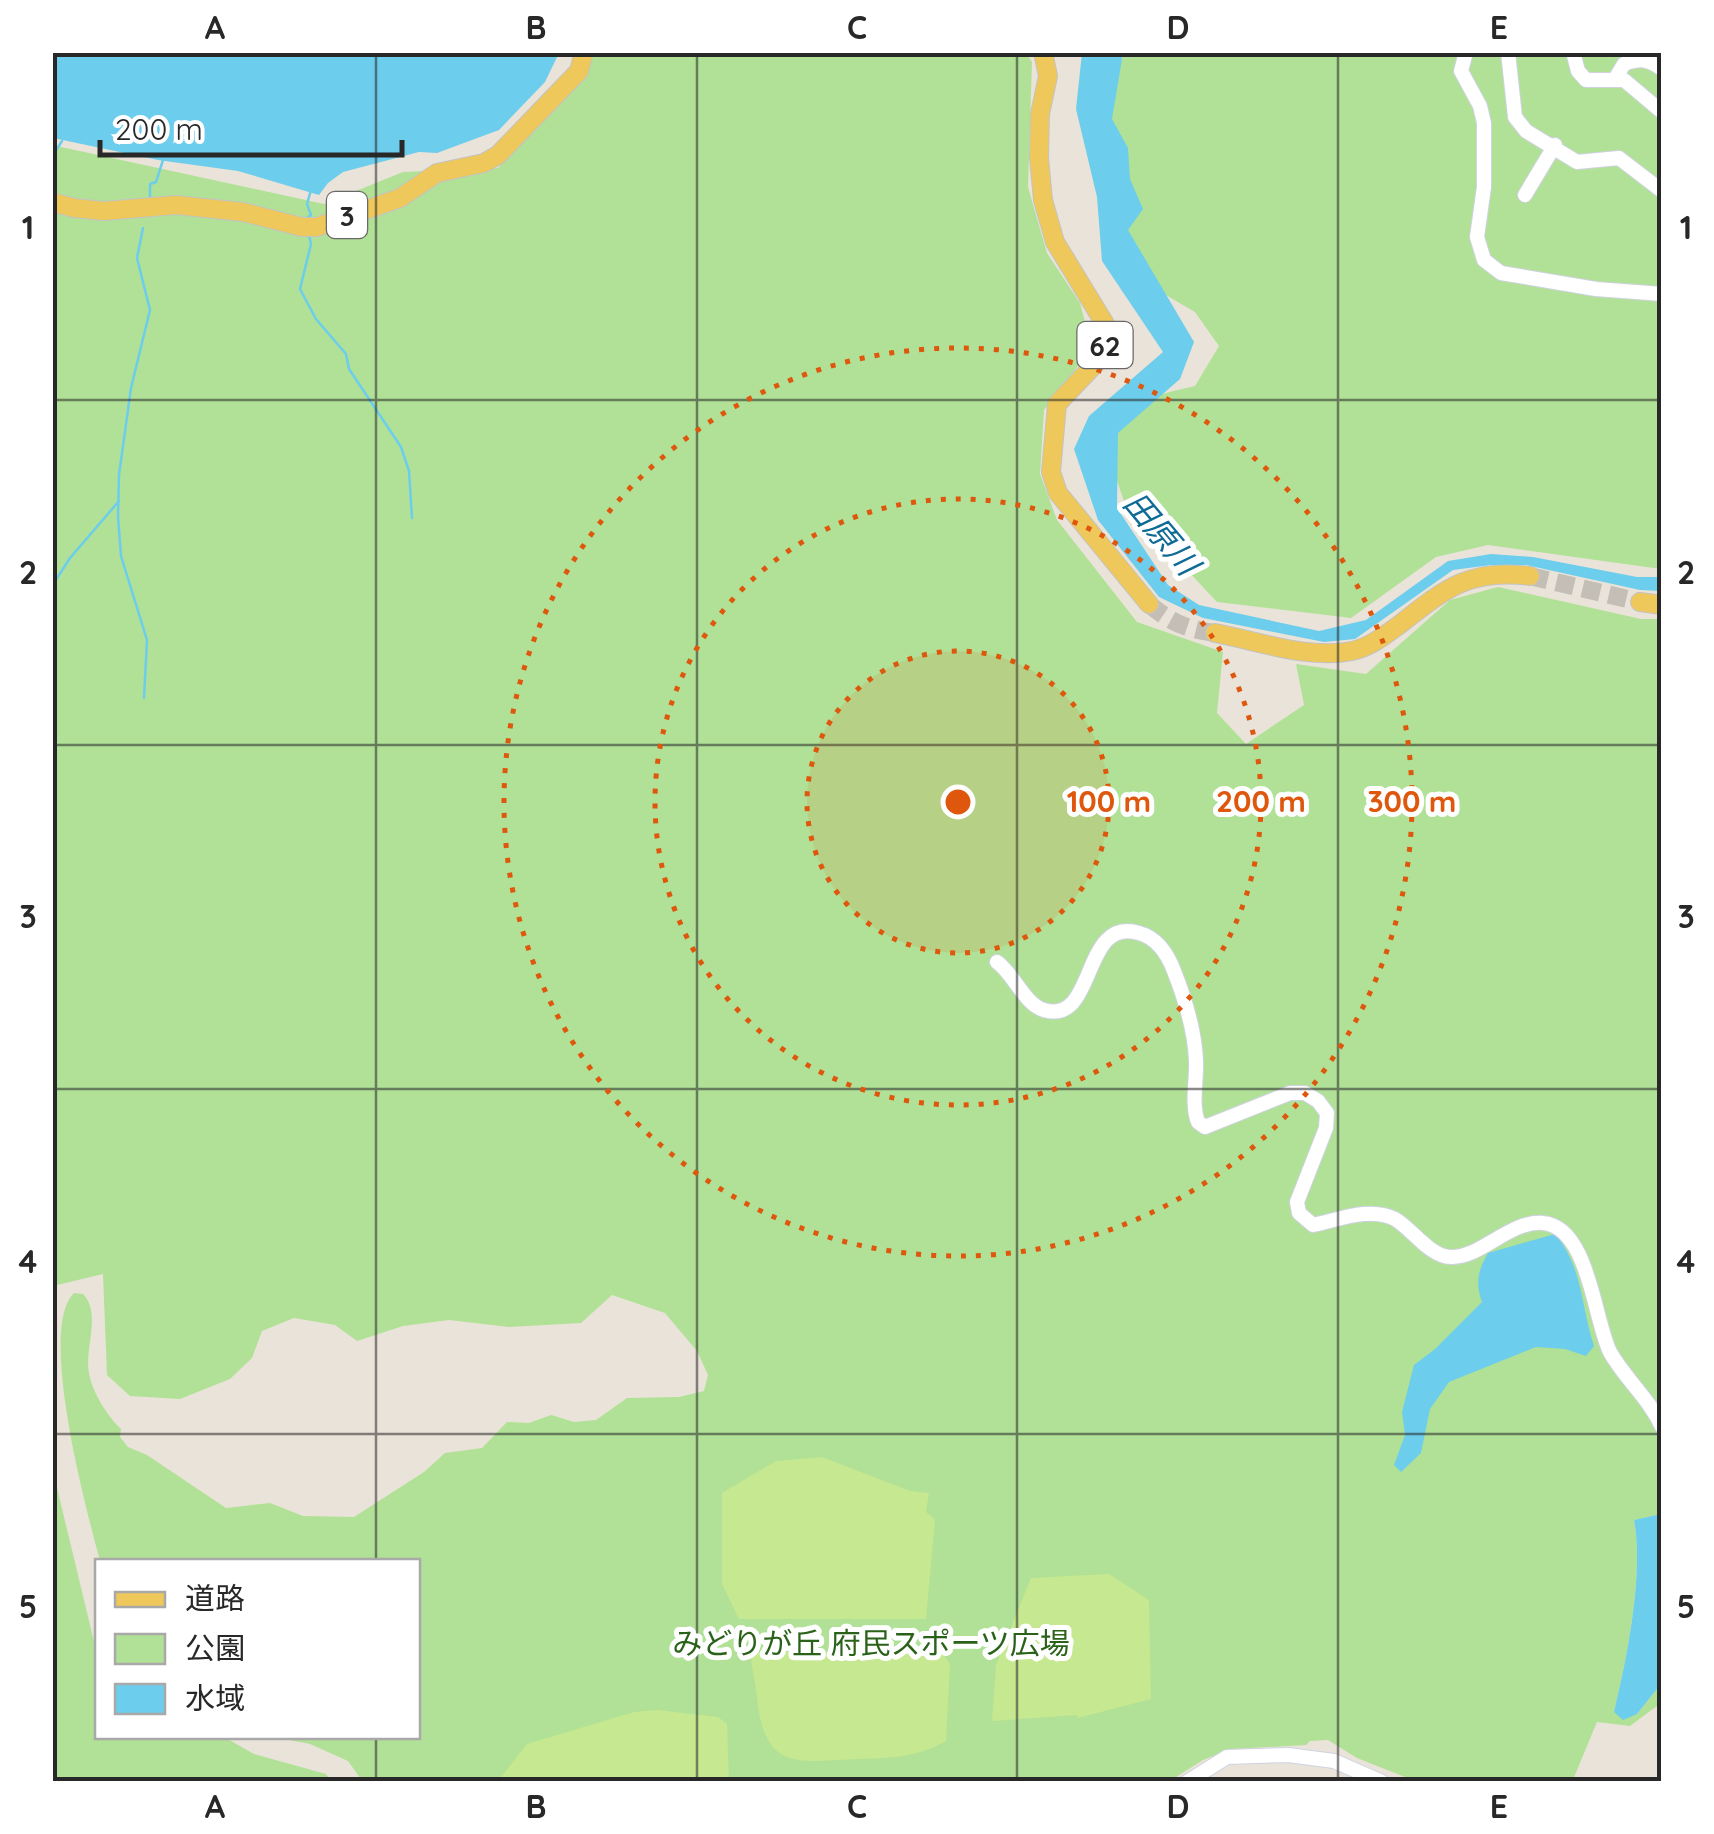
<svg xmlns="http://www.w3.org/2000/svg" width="1714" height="1834" font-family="Quicksand,'Noto Sans JP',sans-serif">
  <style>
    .green { fill: #b1e196 }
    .pitch { fill: #c5e891 }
    .water { fill: #6ccdec }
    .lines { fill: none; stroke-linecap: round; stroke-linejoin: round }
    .stream { stroke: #6ccdec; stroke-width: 2.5 }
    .major-tunnel { stroke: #c3beb6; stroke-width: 18; stroke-dasharray: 18 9; stroke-linecap: butt }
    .minor-casing { stroke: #cfd2e1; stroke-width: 16 }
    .major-casing { stroke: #c3c3c3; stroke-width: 20 }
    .minor { stroke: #fff; stroke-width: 14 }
    .major { stroke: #eec85a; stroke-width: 18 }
    .grid { fill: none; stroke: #282828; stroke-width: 2.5; stroke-opacity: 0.55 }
    .ring { fill: none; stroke: #de570d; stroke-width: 5; stroke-dasharray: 5 10 }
    .labels { text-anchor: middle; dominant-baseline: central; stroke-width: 10; stroke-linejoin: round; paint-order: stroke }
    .shield { fill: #fff; stroke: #686868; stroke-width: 2.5 }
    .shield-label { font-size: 28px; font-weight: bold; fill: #282828 }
    .park-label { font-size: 30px; fill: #2b621a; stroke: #fff }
    .water-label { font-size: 32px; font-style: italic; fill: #0f6a95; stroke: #fff }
    .centre { fill: #de570d; stroke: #fff; stroke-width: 5 }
    .ring-label { font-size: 30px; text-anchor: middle; font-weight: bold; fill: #de570d; stroke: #fff; stroke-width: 10; stroke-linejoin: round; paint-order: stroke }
    .neatline { fill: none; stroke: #282828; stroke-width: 4 }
    .grid-label { font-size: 32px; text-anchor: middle; font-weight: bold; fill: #282828 }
  </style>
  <rect width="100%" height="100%" fill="#eae3d9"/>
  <path class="green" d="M 593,53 L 1026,53 L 1032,62 L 1028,187 L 1047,253 L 1080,303 L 1092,348 L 1044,410 L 1040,474 L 1057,520 L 1137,622 L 1223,652 L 1217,713 L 1246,744 L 1304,705 L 1296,664 L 1366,674 L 1450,600 L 1498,587 L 1641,619 L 1661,619 L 1662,1514 L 1634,1520 C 1644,1574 1627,1658 1614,1712 L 1637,1714 L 1661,1684 L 1661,1703 L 1630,1726 L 1597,1722 L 1572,1782 L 1415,1781 L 1357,1758 L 1328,1740 L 1310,1741 L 1306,1745 L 1231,1749 L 1203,1760 L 1168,1782 L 1001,1782 L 989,1777 L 979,1782 L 363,1782 L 348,1761 L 310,1744 L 274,1737 L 418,1736 L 418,1562 L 100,1561 C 87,1512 37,1329 74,1293 L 83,1294 C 102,1314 84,1349 89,1373 C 92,1392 108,1417 121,1429 L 120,1437 L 128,1447 L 147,1455 L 226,1508 L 270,1503 L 303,1516 L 354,1517 L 424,1472 L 445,1453 L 482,1448 L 507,1422 L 529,1423 L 551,1415 L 574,1422 L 596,1420 L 627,1398 L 679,1397 L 704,1391 L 708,1375 L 697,1351 L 665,1313 L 612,1295 L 581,1323 L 509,1327 L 449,1320 L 403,1326 L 357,1341 L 335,1325 L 294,1318 L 262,1331 L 252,1358 L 230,1379 L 180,1399 L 130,1396 L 107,1375 L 103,1274 L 53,1286 L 52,145 L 324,204 L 403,172 L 498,168 L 585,74 Z
    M 1125,53 L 1661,53 L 1661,569 L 1488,545 L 1436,557 L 1351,618 L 1217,602 L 1125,504 L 1107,452 C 1131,397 1141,399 1195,386 L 1219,346 L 1195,312 L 1135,277 L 1102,96 Z
    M 53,1471 L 97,1654 L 98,1736 L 224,1737 L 254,1754 L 326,1774 L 331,1781 L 53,1781 Z"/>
  <path class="pitch" d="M 822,1457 L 910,1491 L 929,1493 L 926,1512 L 935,1519 L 926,1619 L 739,1619 L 722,1584 L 722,1493 L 776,1461 Z
    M 1109,1574 L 1149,1600 L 1151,1699 L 1078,1718 L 1077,1715 L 992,1721 L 996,1665 L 1031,1578 Z
    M 751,1652 L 942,1652 L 950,1664 L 946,1741 C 916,1758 889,1758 856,1759 C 796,1762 765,1771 757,1698 C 756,1682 751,1669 751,1652 Z
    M 657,1710 L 718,1717 L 727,1724 L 729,1781 L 498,1781 L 527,1744 L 634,1712 Z"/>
  <path class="water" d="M 52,53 L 53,52 L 559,53 L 545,82 L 499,130 L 437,153 L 419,152 L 343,172 L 328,183 L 319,195 L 238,171 L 158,160 L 53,138 Z
    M 1082,53 L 1123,53 L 1112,119 L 1128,148 L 1130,179 L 1143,209 L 1128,230 L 1194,342 L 1180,379 L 1118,433 L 1117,508 L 1168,585 L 1199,605 L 1319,631 L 1366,620 L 1448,561 L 1491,554 L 1533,557 L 1637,577 L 1661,577 L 1661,591 L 1640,590 L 1526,565 L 1491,565 L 1453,570 L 1355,639 L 1324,642 L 1203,618 L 1159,597 L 1098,520 L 1074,449 L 1089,416 L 1163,352 L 1102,261 L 1097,197 L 1076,109 Z
    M 1555,1234 C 1583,1267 1581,1307 1594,1346 L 1586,1356 L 1565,1349 L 1536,1347 L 1449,1382 L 1430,1409 L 1421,1453 L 1401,1472 L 1394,1465 L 1405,1435 L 1402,1412 L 1414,1365 L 1435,1349 L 1482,1302 C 1475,1284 1478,1270 1488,1253 Z
    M 1661,1514 L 1661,1684 L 1637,1714 L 1623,1720 L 1614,1712 C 1627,1658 1644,1574 1634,1520 Z"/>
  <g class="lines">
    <path class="stream" d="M 52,157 L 62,141
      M 150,197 L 150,184 L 156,182 L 163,160
      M 307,218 L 311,215 L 307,204 L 311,190
      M 143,228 L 137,258 L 150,310 L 131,388 L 119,475 L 118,517 L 121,556 L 147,640 L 144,698
      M 309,235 L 311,244 L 300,289 L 316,319 L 346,354 L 349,369 L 401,447 L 409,471 L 412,518
      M 52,586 L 70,558 L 119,501"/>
    <path class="major-tunnel" d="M 1530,576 L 1640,602
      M 1149,604 C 1171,623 1187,629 1215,633"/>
    <defs>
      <path id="minor" d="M 1466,52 L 1461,71 L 1480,106 L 1484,123 L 1484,187 L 1477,237 L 1484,260 L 1501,273 L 1596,289 L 1662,294
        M 1508,52 L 1515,117 L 1526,131 L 1577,162 L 1619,158 L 1662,191
        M 1573,52 L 1578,71 L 1586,80 L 1624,80 L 1662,112
        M 1615,79 L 1624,64 C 1640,58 1648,59 1662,69
        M 1525,195 L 1555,145
        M 997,962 C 1014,974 1024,1004 1044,1010 C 1097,1026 1081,915 1139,933 C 1157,938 1168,955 1174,971 C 1185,999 1195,1031 1196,1061 C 1197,1080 1191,1104 1198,1122 L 1205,1127 L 1290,1093 L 1305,1093 L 1318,1101 L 1327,1113 L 1326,1128 L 1297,1202 L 1299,1213 L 1313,1225 C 1338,1220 1370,1206 1395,1219 C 1412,1229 1430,1257 1451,1257 C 1481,1258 1510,1220 1543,1223 C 1589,1227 1594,1320 1610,1352 C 1625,1379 1649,1398 1662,1427
        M 1187,1782 L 1227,1757 L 1288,1755 L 1334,1761 L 1382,1782"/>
      <path id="major" d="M 1043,52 L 1048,76 L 1040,114 L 1039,158 L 1043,200 L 1055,242 L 1105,324 L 1105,346 L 1097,362 L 1057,404 L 1051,472 L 1058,493 L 1149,604
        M 52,202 L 74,208 L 104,211 L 176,205 L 243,212 L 302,227 L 317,227 L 400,198 L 437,173 L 484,163 L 498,155 L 579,71 L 584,52
        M 1640,602 L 1662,605
        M 1215,633 C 1258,641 1309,660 1352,651 C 1370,647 1384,636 1399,625 C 1445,589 1469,568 1530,576"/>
    </defs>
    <use href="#minor" class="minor-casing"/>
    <use href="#major" class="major-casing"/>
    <use href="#minor" class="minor"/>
    <use href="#major" class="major"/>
  </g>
  <path class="grid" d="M 376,52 L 376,1562M 697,52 L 697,1782M 1017,52 L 1017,1782M 1338,52 L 1338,1782M 52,400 L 1662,400M 52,745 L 1662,745M 52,1089 L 1662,1089M 52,1434 L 1662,1434M 376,1736 L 376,1782"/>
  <circle cx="958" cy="802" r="151" fill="#de570d" fill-opacity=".12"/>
  <g class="ring">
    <circle cx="958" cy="802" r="151"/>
    <circle cx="958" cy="802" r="303"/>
    <circle cx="958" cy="802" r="454"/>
  </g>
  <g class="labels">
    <g class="shield">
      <rect x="327" y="192" width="40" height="46" rx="8"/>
      <rect x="1077.5" y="322" width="55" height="46" rx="8"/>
    </g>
    <g class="shield-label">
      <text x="347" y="215">3</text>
      <text x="1105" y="345">62</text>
    </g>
    <g class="park-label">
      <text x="871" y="1643">みどりが丘 府民スポーツ広場</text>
    </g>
    <g class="water-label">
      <text transform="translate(1162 533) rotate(50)">田原川</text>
    </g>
  </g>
  <circle cx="958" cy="802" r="15" class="centre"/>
  <g class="ring-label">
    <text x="1109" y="812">100 m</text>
    <text x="1261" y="812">200 m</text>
    <text x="1412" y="812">300 m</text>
  </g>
  <rect width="1714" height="1834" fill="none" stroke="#ffffff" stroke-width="110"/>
  <rect x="95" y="1559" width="325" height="180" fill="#ffffff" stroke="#a9a9a9" stroke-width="2.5"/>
  <rect x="115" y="1592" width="50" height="15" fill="#eec85a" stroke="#a9a9a9" stroke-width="2.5"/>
  <text x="185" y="1609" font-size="30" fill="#282828">道路</text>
  <rect x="115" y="1634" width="50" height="30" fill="#b1e196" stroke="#a9a9a9" stroke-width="2.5"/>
  <text x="185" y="1659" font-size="30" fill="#282828">公園</text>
  <rect x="115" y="1684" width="50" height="30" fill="#6ccdec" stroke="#a9a9a9" stroke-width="2.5"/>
  <text x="185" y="1709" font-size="30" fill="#282828">水域</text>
  <path d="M100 140v15h302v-15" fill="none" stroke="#282828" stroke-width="5"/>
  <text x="115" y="140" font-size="30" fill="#282828" stroke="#ffffff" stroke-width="8" paint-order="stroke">200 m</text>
  <rect x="55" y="55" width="1604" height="1724" class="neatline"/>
  <g class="grid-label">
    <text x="215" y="39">A</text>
    <text x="536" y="39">B</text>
    <text x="857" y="39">C</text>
    <text x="1178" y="39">D</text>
    <text x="1499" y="39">E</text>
    <text x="28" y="239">1</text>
    <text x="1686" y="239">1</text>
    <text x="28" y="584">2</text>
    <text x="1686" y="584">2</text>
    <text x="28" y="928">3</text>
    <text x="1686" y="928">3</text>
    <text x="28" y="1273">4</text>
    <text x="1686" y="1273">4</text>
    <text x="28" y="1618">5</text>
    <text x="1686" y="1618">5</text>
    <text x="215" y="1818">A</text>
    <text x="536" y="1818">B</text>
    <text x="857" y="1818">C</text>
    <text x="1178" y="1818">D</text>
    <text x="1499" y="1818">E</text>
  </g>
</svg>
